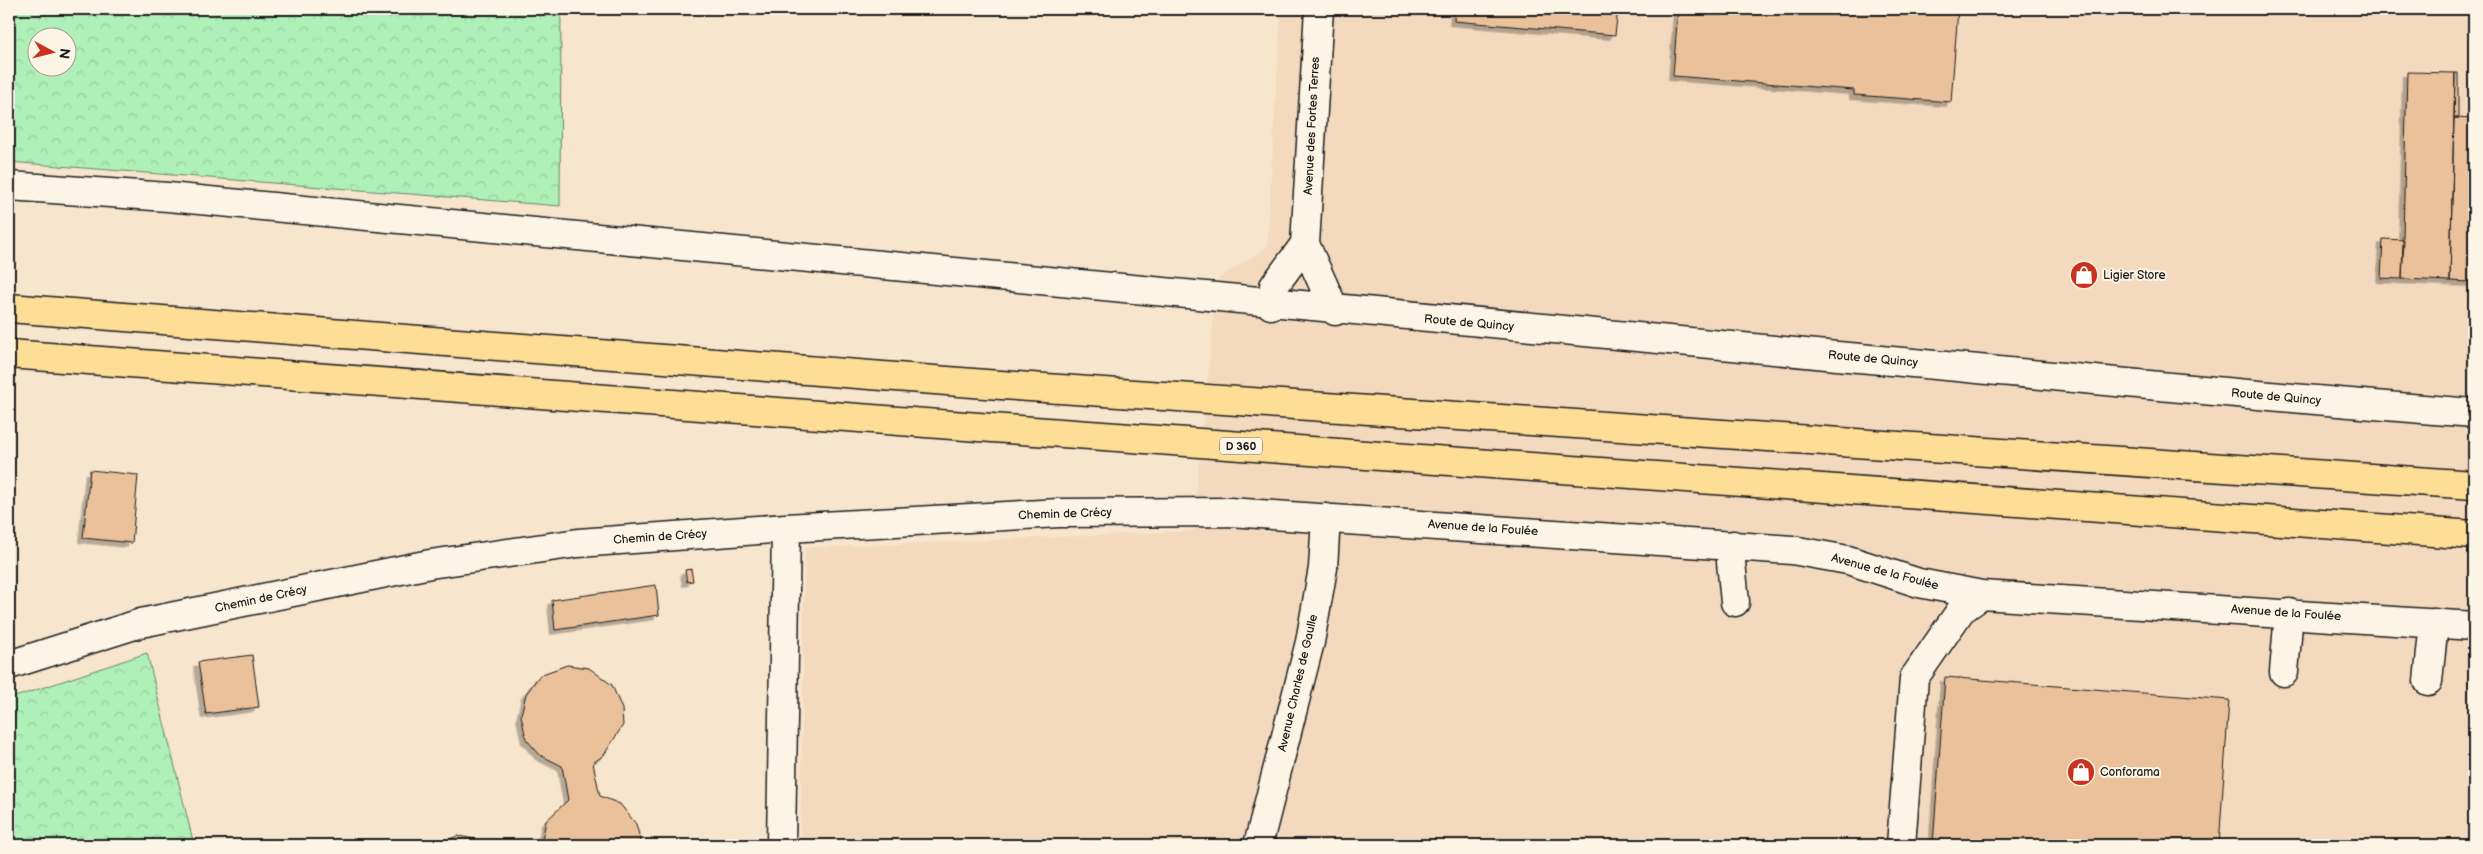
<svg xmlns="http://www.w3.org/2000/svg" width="2483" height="854" font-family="'Balsamiq Sans',sans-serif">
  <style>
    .built { fill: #f3dabe }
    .forest { fill: url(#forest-crowns); stroke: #66866a; fill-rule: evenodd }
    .building { fill: #eac19a; stroke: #1c1c1c; filter: url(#shadow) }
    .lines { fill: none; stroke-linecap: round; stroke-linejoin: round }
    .minor-casing { stroke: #1c1c1c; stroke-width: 31 }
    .highway-casing { stroke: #1c1c1c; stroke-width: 31 }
    .minor { stroke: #fcf5e5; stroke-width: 28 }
    .highway { stroke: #fedd96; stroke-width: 28 }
    .labels { text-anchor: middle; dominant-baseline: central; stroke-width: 4; stroke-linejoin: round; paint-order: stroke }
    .shield { fill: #fcf5e5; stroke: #5f5d58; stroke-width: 1 }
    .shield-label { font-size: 11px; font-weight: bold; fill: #1c1c1c }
    .street-label { font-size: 12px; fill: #1c1c1c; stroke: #fcf5e5 }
    .poi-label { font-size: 12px; fill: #1c1c1c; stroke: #fcf5e5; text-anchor: start }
  </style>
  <defs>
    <pattern id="forest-crowns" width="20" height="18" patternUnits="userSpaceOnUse" patternTransform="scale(1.25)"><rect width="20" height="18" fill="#afefb8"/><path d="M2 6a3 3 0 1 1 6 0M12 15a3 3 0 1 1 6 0" fill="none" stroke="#96cc9e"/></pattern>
    <filter id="shadow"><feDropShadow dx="-4.5" dy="4.5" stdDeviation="0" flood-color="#0004"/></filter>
  </defs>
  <rect width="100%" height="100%" fill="#f7e5ce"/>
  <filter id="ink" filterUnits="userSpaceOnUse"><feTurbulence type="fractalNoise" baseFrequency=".02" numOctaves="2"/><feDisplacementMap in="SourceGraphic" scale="10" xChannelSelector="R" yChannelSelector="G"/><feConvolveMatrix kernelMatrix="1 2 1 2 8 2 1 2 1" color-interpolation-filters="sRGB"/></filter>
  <g filter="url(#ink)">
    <path class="built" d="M 1281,9 L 2474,9 L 2474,845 L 800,845 L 805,548 L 1192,531 L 1218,279 L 1267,247 Z"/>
    <path class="forest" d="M 9,9 L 561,9 L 560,206 L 9,162 ZM 38,38 L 68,38 L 68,68 L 38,68 Z
      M 147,653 L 194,845 L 9,845 L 9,699 Z"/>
    <path class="building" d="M 1455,9 L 1618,9 L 1615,35 L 1454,21 Z
      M 1678,9 L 1958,9 L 1951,102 L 1854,95 L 1854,90 L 1673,76 Z
      M 2407,72 L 2455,73 L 2450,281 L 2402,279 Z
      M 2455,73 L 2458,73 L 2458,118 L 2454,118 Z
      M 2454,118 L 2474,119 L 2474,282 L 2450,281 Z
      M 2383,239 L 2404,240 L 2402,279 L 2381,278 Z
      M 90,470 L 138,475 L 132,543 L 83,538 Z
      M 691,569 L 693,581 L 687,582 L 685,570 Z
      M 656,585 L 659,615 L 555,630 L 552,600 Z
      M 252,655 L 259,707 L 206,714 L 198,662 Z
      M 567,665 L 589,668 L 612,685 L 622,709 L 623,725 L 604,755 L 593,763 L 600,796 L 620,804 L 636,824 L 642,845 L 541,845 L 546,821 L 568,800 L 562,766 L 540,755 L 526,739 L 521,715 L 526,694 L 540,675 Z
      M 1945,677 L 2229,700 L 2219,845 L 1933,845 Z
      M 458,836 L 480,840 L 488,845 L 431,845 Z"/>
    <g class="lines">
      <defs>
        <path id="minor" d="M 1319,9 L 1305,244 L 1335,311
          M 9,186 L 168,197 C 724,251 1280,306 1837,356 C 2049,375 2261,397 2474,413
          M 1271,305 L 1274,286 L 1305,244
          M 1733,545 L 1731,562 L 1735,602
          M 9,665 L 141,623 L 430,564 L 578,543 L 786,528 L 1059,513 L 1229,512 L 1792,550 L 1848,560 L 1919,583 L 1982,595 L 2474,626
          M 2284,672 L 2289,613
          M 2428,681 L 2434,623
          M 781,845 L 786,528
          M 1258,845 L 1310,642 L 1323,568 L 1326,518
          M 1901,845 L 1914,678 L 1961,610 L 1982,595"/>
        <path id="highway" d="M 9,308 L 986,384 L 2474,485
          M 9,354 L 992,428 L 2474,535"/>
      </defs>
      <use href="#minor" class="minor-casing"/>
      <use href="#highway" class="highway-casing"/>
      <use href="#minor" class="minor"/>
      <use href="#highway" class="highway"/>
    </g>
  </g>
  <defs>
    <symbol id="shop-disc" viewBox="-11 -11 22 22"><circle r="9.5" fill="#c8321e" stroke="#fcf5e5"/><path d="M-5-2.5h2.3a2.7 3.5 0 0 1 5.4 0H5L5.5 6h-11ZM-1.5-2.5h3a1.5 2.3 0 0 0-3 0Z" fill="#fff"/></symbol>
  </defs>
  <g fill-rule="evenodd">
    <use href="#shop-disc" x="2068" y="259" width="32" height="32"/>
    <use href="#shop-disc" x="2065" y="756" width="32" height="32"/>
  </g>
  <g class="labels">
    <rect class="shield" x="1220" y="437.5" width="42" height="17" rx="4"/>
    <g class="shield-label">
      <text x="1241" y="446">D 360</text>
    </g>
    <g class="street-label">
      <text transform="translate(1312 126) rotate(-87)">Avenue des Fortes Terres</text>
      <text transform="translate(1469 323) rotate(5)">Route de Quincy</text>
      <text transform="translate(1873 359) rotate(5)">Route de Quincy</text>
      <text transform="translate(2276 397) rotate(5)">Route de Quincy</text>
      <text transform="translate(1065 514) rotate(-2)">Chemin de Crécy</text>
      <text transform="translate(1483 528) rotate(4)">Avenue de la Foulée</text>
      <text transform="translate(660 537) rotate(-4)">Chemin de Crécy</text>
      <text transform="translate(1885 572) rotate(15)">Avenue de la Foulée</text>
      <text transform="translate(261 599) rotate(-12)">Chemin de Crécy</text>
      <text transform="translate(2286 613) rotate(4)">Avenue de la Foulée</text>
      <text transform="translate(1298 683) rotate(-77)">Avenue Charles de Gaulle</text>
    </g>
    <g class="poi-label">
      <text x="2103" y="275">Ligier Store</text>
      <text x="2100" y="772">Conforama</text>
    </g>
  </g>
  <rect width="2483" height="854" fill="none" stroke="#fcf5e5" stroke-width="30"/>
  <rect x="15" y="15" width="2453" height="824" fill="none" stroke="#1c1c1c" stroke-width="2" filter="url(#ink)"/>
  <g transform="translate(52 52) rotate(97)"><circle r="24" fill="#fcf5e5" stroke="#a29e95"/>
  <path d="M0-4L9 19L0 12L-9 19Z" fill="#c8321e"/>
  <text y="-8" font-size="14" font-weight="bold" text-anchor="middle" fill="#1c1c1c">N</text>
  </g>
</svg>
